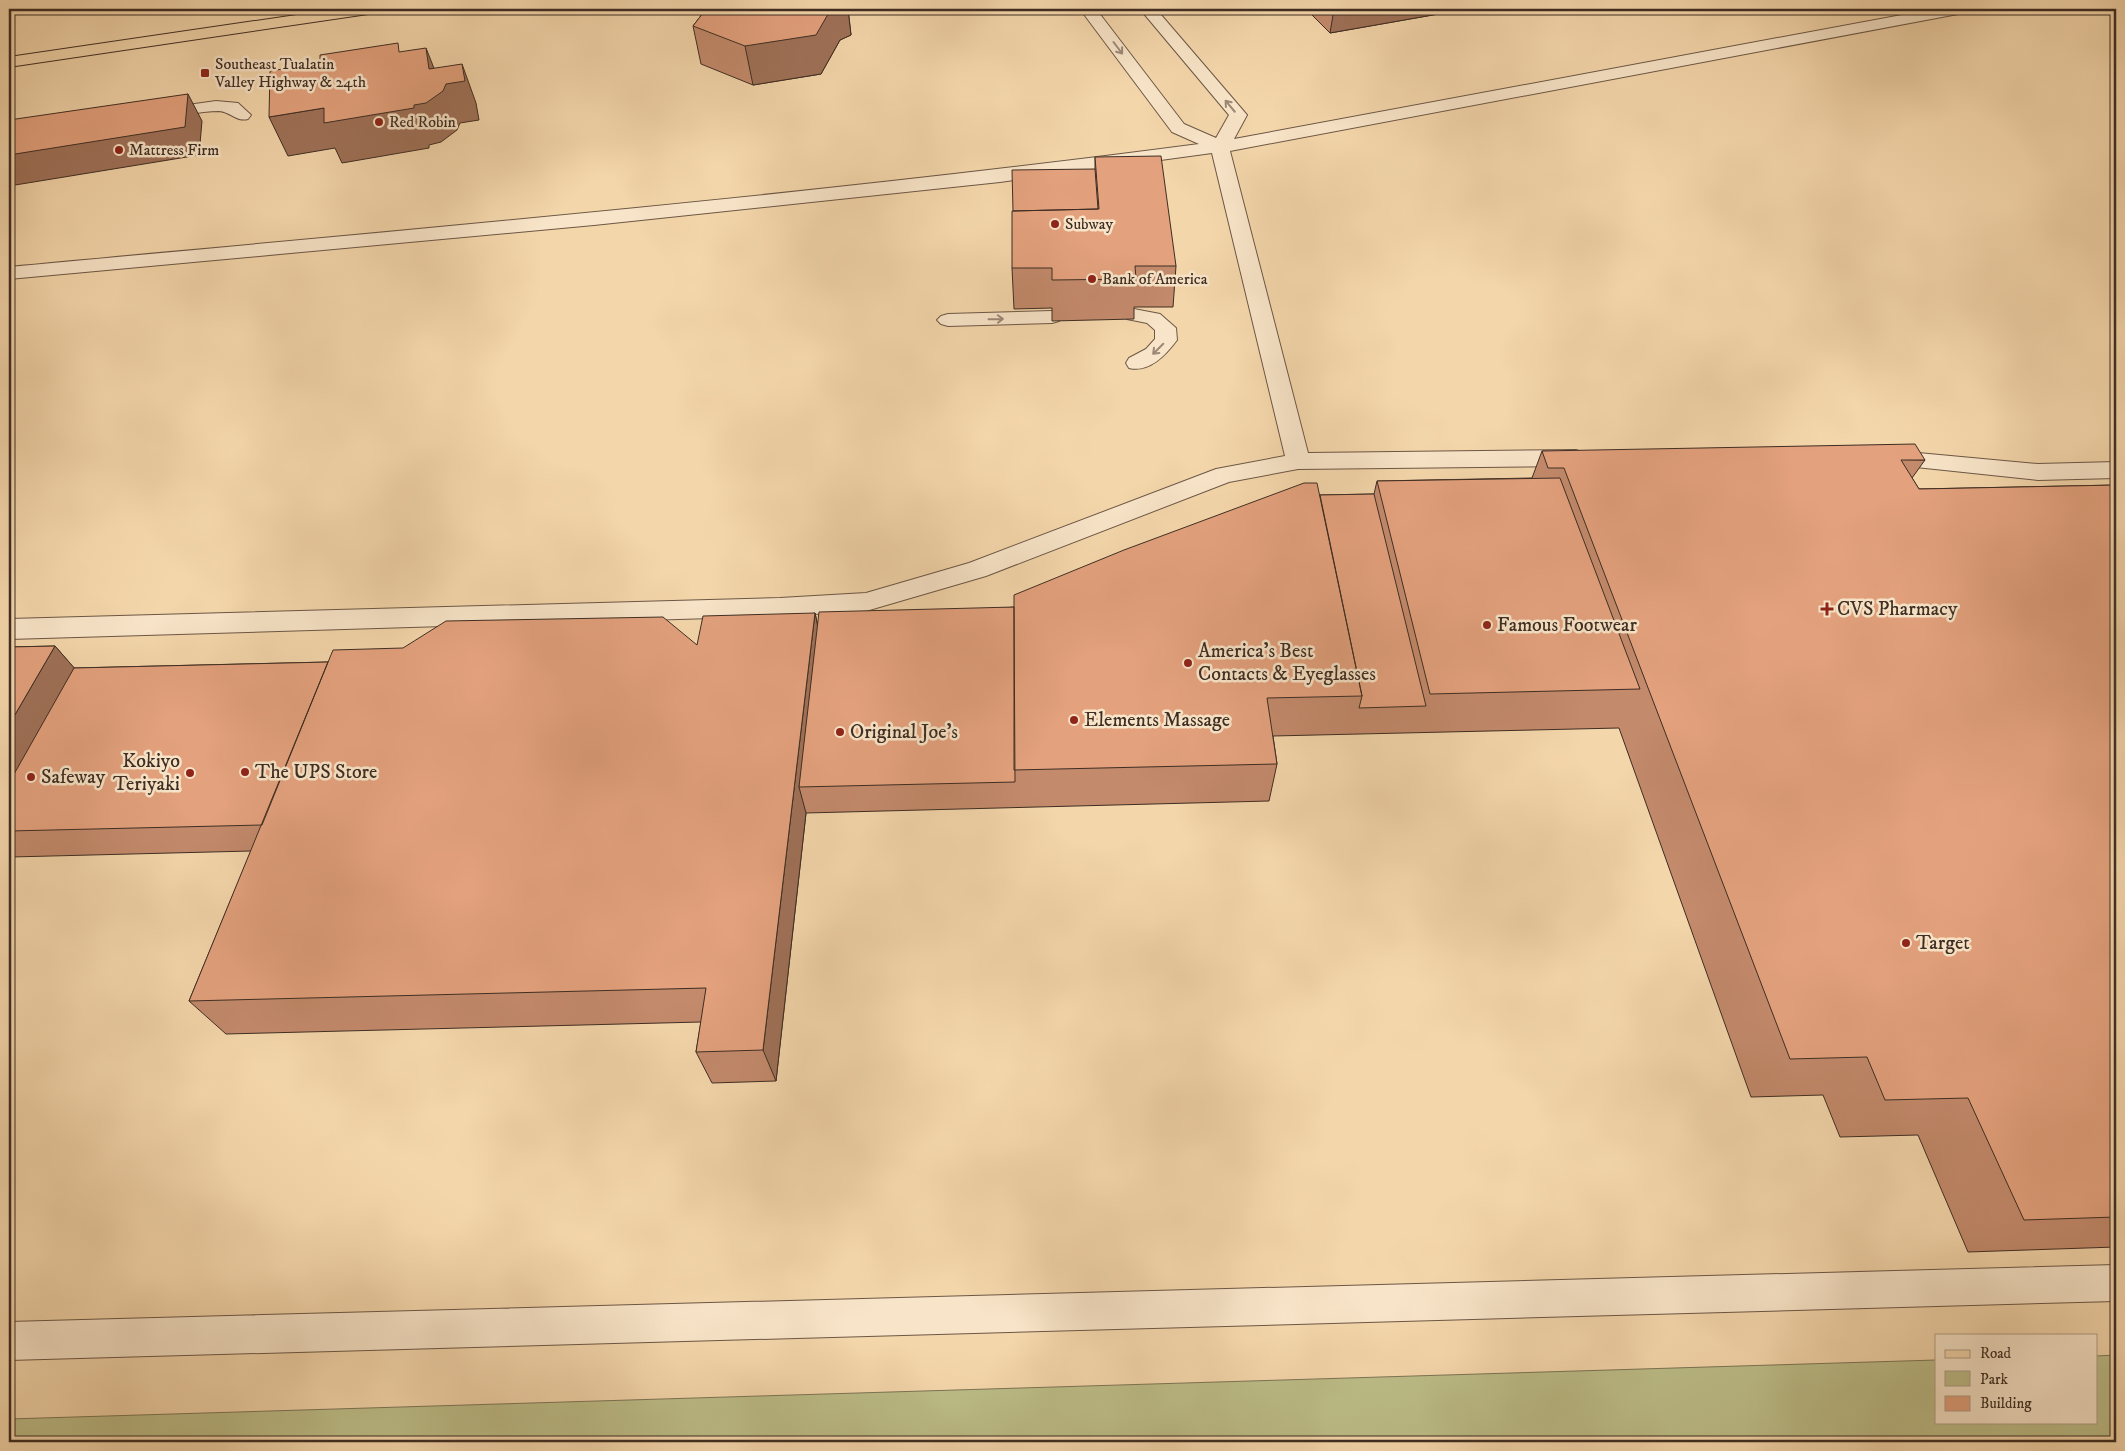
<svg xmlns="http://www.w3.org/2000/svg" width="2125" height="1451" font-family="'IM FELL DW Pica',serif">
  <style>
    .green { fill: #bcbd88; stroke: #7d7556 }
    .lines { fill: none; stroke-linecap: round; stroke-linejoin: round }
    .service-casing { stroke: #6c5745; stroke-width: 2 }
    .primary-casing { stroke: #3e2d23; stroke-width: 2 }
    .service { fill: #f8e4c8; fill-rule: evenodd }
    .primary { fill: #f4d6ab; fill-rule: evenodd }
    .rail-casing { stroke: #3e2d23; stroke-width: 4 }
    .rail { stroke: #f8e4c8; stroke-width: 2.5; stroke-dasharray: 8; stroke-linecap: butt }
    .wall { fill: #c38a6c; stroke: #3e2d23 }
    .shaded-wall { fill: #9f7158; stroke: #3e2d23 }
    .building { fill: #e3a17d; stroke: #3e2d23 }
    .oneway { stroke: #9b8876 }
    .poi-dot { fill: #8f2418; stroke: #f8e4c8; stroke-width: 2 }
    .labels { text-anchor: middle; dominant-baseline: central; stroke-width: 5; stroke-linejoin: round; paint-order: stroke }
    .far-poi-label { font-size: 16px; fill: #3e2d23; stroke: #f8e4c8; text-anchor: start }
    .poi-label { font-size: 20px; fill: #3e2d23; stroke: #f8e4c8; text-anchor: start }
  </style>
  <rect width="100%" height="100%" fill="#f4d6ab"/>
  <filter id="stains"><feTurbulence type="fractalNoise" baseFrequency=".004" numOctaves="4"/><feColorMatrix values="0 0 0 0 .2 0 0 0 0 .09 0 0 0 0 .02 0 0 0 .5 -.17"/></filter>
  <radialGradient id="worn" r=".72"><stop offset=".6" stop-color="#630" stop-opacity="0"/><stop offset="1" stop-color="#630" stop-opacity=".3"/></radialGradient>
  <path class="green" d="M 2116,1355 L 2116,1442 L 9,1442 L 9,1419 L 1936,1360 L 1936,1422 L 2096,1422 L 2096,1356 Z"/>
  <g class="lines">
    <defs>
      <path id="service" d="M 1080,9 L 1096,9 L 1184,124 L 1216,138 L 1229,115 L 1140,9 L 1156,9 L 1247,115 L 1234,139 L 1934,9 L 1966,9 L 1964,12 L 1958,14 L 1230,151 L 1308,453 L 1576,450 L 1584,453 L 1588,458 L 1584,463 L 1576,466 L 1298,469 L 1229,482 L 986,576 L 866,611 L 780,616 L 9,639 L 9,619 L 780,598 L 866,593 L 969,563 L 1216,469 L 1285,456 L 1212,153 L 1000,182 L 594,225 L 9,279 L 9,267 C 406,230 804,196 1199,144 L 1172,132 Z
        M 216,101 L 238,103 L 251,115 L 248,119 C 236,122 231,112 219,111 C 199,111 178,117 159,119 L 153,118 L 150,114 L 153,110 L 159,109 Z
        M 1134,309 L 1160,314 L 1176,328 L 1177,340 C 1166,355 1149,373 1129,368 L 1126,363 L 1129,358 L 1146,349 L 1155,339 L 1155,330 L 1147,323 L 1127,319 L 1124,315 L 1127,311 Z
        M 1052,311 L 1059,313 L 1062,317 L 1059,321 L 1052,323 L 948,326 L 941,324 L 937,320 L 941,316 L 948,314 Z
        M 1886,450 L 2038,464 L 2116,462 L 2116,478 L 2038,480 L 1878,463 L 1874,458 L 1878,453 Z
        M 2116,1265 L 2116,1301 L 9,1360 L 9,1322 Z"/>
      <path id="primary" d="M 337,9 L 376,9 L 374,12 L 368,14 L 9,67 L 9,57 Z"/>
    </defs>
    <use href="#service" class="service-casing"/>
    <use href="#primary" class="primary-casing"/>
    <use href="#service" class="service"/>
    <use href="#primary" class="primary"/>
    <defs>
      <path id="rail" d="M 9,10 L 18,9"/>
    </defs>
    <use href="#rail" class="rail-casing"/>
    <use href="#rail" class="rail"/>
  </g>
  <path class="wall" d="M 706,9 L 848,9 L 851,35 L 840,40 L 821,74 L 753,85 L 701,64 L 693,26 Z
    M 1306,9 L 1467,9 L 1330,33 Z
    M 1095,157 L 1176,266 L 1173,307 L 1134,307 L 1134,319 L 1052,321 L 1052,308 L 1014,309 L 1012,268 L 1095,169 Z
    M 1542,451 L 1925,460 L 1912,478 L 1919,489 L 2116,485 L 2116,1247 L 1968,1252 L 1918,1135 L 1840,1137 L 1823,1095 L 1751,1097 L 1619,728 L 1273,736 L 1277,764 L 1269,801 L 806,813 L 776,1081 L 712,1083 L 696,1052 L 701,1022 L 226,1034 L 189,1001 L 251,851 L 11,857 L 9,862 L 9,647 L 55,646 L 74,668 L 328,662 L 697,645 L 815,613 L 818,626 L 1014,607 L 1320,495 L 1374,494 L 1377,481 L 1532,478 Z"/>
  <path class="shaded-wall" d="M 831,9 L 848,9 L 851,35 L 840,40 L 821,74 L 753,85 L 745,46 Z
    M 1334,9 L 1467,9 L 1330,33 Z
    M 426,48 L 441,86 L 446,84 L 462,64 L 476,103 L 479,120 L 460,123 L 457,130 L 441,142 L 429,145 L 429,148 L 342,163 L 335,148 L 288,156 L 269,117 L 324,108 L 414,105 Z
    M 188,94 L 202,121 L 199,155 L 9,186 L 9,155 Z
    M 815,613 L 823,653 L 799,787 L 806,813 L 776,1081 L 763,1050 Z
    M 55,646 L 98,695 L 9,831 L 9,725 Z"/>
  <path class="building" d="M 706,9 L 831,9 L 816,35 L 745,46 L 693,26 Z
    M 398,43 L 399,52 L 426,48 L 429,69 L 462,64 L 465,81 L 446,84 L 443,91 L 426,103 L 414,105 L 414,108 L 324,123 L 324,108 L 269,117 L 270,71 L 320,63 L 320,55 Z
    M 188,94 L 185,127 L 9,155 L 9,120 Z
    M 1161,156 L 1176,266 L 1135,266 L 1136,279 L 1052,280 L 1052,268 L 1012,268 L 1012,211 L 1099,209 L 1095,157 Z
    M 1095,169 L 1098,209 L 1013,211 L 1012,170 Z
    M 1915,444 L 1925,460 L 1901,460 L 1919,489 L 2116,485 L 2116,1217 L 2024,1220 L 1968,1098 L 1885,1100 L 1867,1057 L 1790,1059 L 1564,468 L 1548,468 L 1542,451 Z
    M 1560,478 L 1640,689 L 1430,694 L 1377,481 Z
    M 1304,483 L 1317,483 L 1362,696 L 1267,698 L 1277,764 L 1014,770 L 1014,595 L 1124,550 Z
    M 1374,494 L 1426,706 L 1359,708 L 1362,696 L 1320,495 Z
    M 1014,607 L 1015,782 L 799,787 L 819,612 Z
    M 815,613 L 763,1050 L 696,1052 L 706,988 L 189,1001 L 333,650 L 403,648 L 446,621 L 663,617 L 697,645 L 703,616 Z
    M 55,646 L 9,725 L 9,647 Z
    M 328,662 L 262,825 L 9,831 L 9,783 L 74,668 Z"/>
  <defs><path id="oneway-shaft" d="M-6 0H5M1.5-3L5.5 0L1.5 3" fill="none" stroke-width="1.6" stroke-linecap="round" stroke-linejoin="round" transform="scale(1.25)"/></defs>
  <g class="oneway">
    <use href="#oneway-shaft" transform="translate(1118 48) rotate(53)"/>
    <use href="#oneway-shaft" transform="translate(1230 106) rotate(-130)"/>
    <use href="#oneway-shaft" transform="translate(996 319) rotate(-1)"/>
    <use href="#oneway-shaft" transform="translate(1158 349) rotate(135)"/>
  </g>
  <g class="poi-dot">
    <rect x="200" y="68" width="10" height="10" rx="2.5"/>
    <circle cx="379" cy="122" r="5"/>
    <circle cx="119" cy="150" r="5"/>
    <circle cx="1055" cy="224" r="5"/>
    <circle cx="1092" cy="279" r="5"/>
    <path d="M1824.5 601.5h5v5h5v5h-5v5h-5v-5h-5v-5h5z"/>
    <circle cx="1487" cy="625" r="5"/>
    <circle cx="1188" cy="663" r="5"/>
    <circle cx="1074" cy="720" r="5"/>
    <circle cx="840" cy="732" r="5"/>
    <circle cx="245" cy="772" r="5"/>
    <circle cx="190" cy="773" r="5"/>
    <circle cx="31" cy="777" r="5"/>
    <circle cx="1906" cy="943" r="5"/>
  </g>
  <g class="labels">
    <g class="far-poi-label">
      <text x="215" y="64">Southeast Tualatin<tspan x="215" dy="18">Valley Highway &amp; 24th</tspan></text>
      <text x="389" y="122">Red Robin</text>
      <text x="129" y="150">Mattress Firm</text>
      <text x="1065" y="224">Subway</text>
      <text x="1102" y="279">Bank of America</text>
    </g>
    <g class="poi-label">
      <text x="1837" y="609">CVS Pharmacy</text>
      <text x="1497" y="625">Famous Footwear</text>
      <text x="1198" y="651">America's Best<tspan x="1198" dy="23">Contacts &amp; Eyeglasses</tspan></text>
      <text x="1084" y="720">Elements Massage</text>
      <text x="850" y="732">Original Joe’s</text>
      <text x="180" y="761" text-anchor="end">Kokiyo<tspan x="180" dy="23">Teriyaki</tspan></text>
      <text x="255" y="772">The UPS Store</text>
      <text x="41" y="777">Safeway</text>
      <text x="1916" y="943">Target</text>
    </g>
  </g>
  <rect width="2125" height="1451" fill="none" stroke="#f4d6ab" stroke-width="30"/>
  <rect x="10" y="10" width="2105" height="1431" fill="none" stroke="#3e2d23" stroke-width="2.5"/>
  <rect x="15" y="15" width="2095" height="1421" fill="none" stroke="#3e2d23"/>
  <rect x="1935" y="1334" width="162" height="90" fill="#f8e4c8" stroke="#ae9b86"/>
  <rect x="1945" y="1350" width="25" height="8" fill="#f4d6ab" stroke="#ae9b86"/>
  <text x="1980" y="1358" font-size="15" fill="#3e2d23">Road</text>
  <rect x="1945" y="1371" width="25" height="15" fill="#bcbd88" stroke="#ae9b86"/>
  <text x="1980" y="1384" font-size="15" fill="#3e2d23">Park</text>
  <rect x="1945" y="1396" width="25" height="15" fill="#e3a17d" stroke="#ae9b86"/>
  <text x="1980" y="1408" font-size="15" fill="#3e2d23">Building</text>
  <rect width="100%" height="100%" filter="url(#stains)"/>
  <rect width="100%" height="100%" fill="url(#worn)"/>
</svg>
